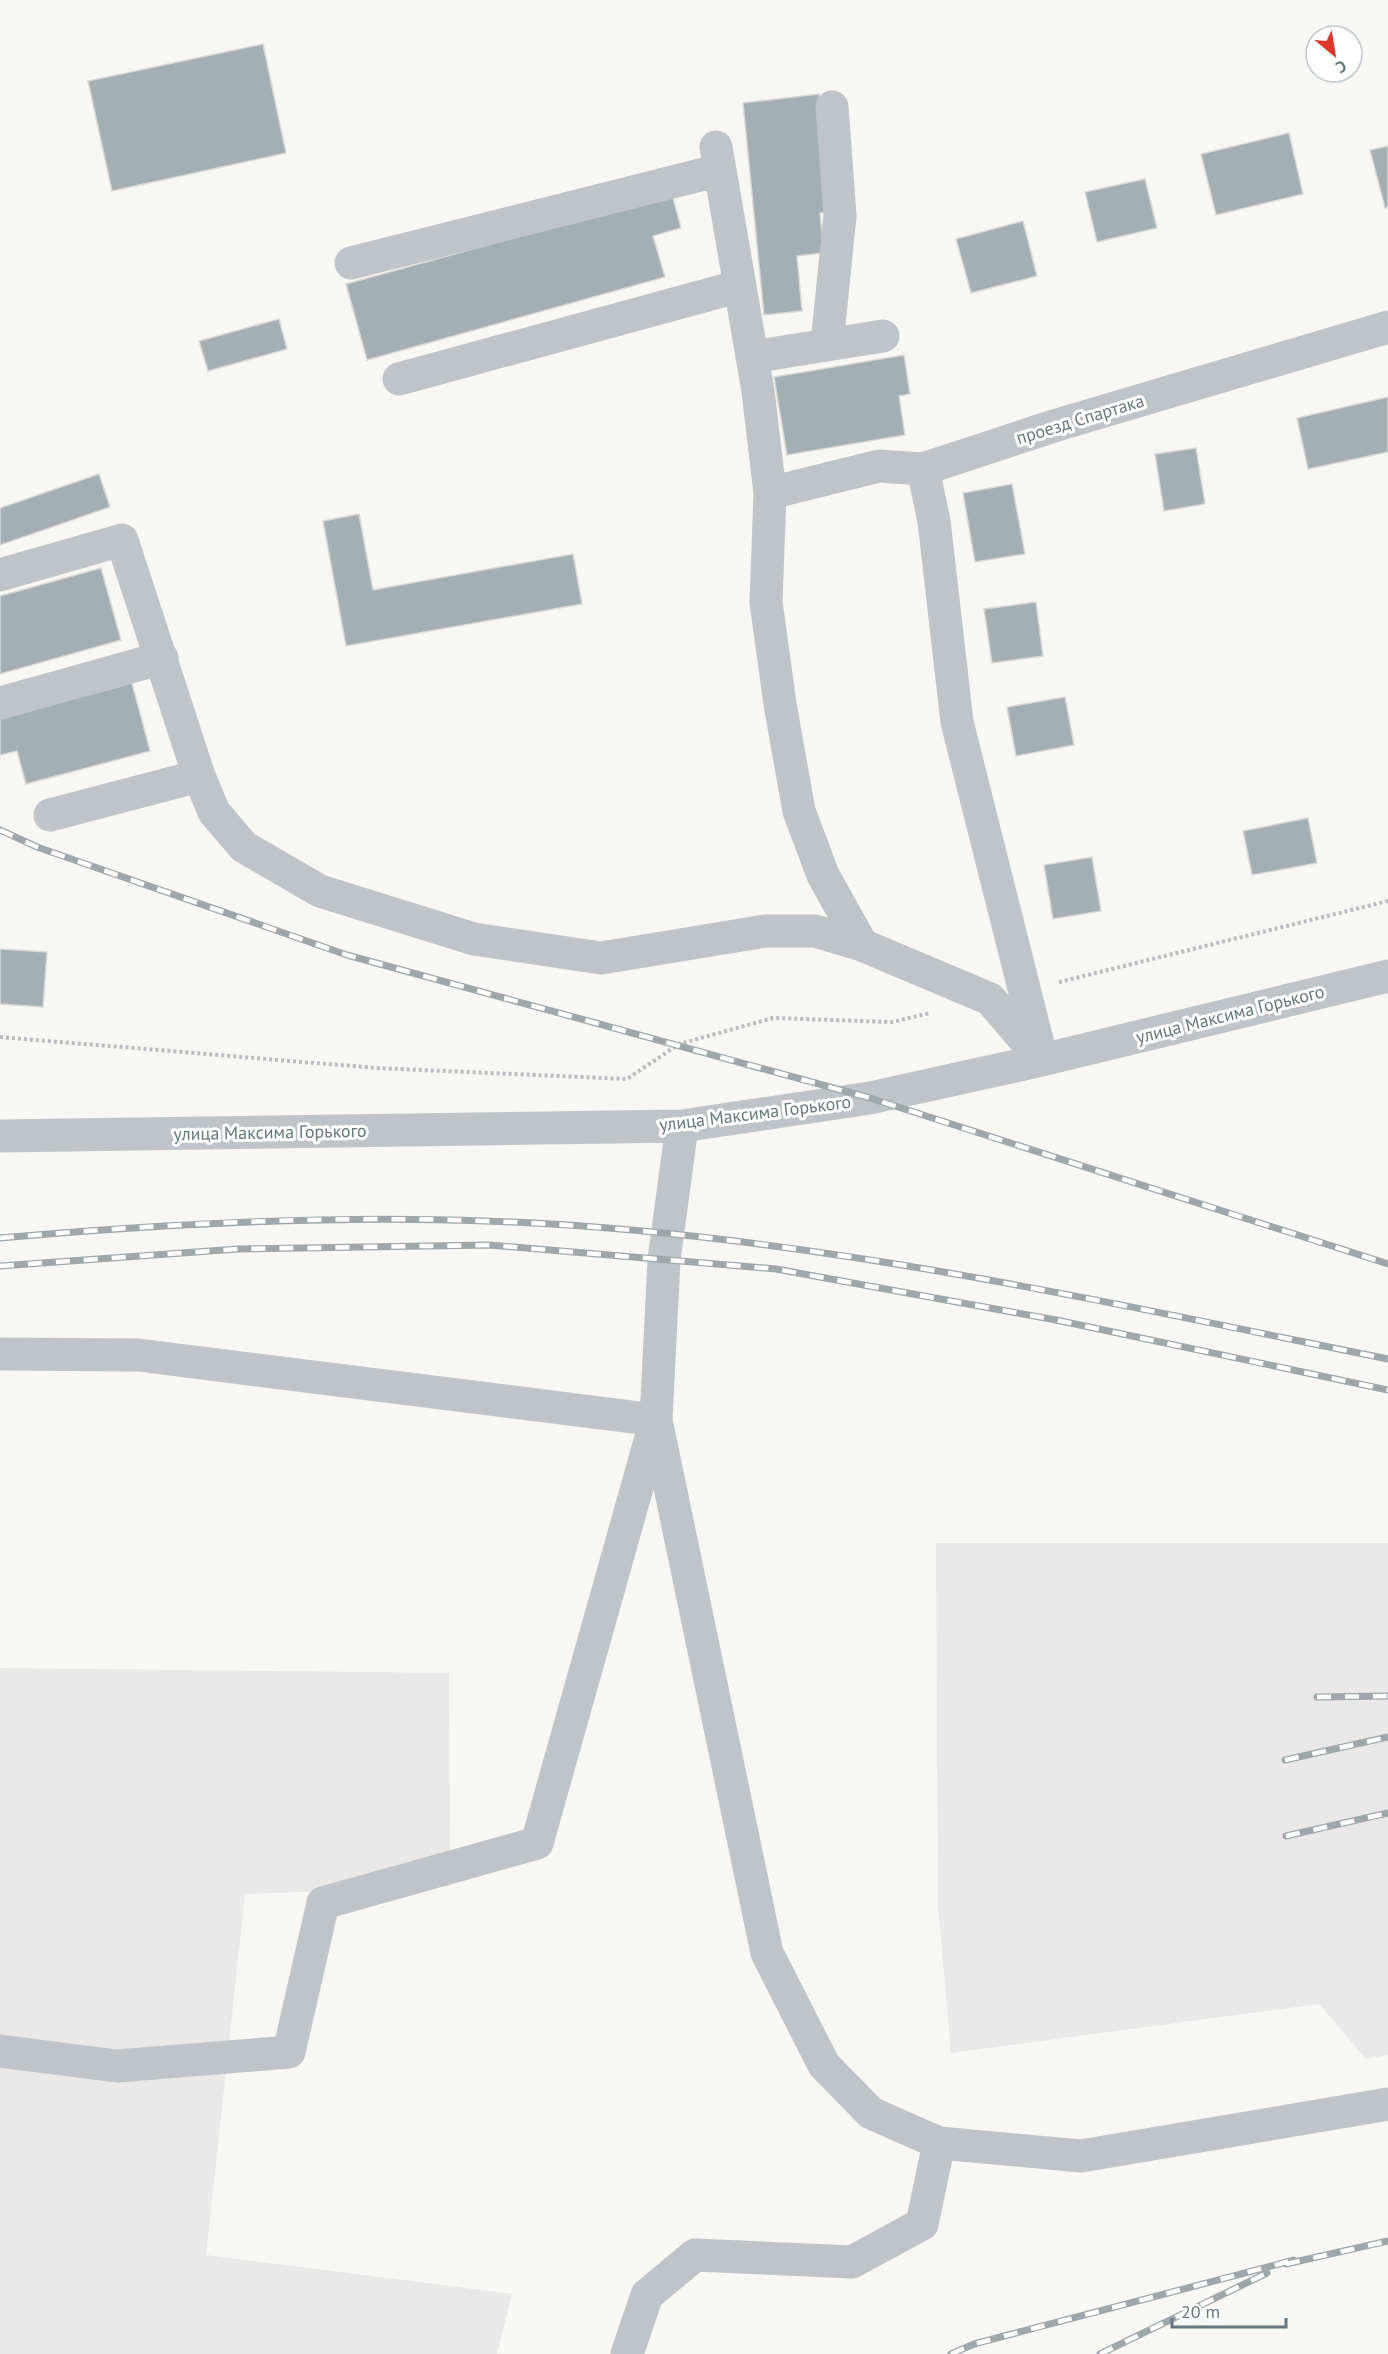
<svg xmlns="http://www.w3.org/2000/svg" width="1388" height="2354" font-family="'PT Sans',sans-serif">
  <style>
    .built { fill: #e8e9e8 }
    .building { fill: #a3afb2; stroke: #d9d8d7; stroke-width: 1.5 }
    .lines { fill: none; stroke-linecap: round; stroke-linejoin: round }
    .path { stroke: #b9bdbf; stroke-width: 4; stroke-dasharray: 3 3; stroke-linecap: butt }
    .minor { stroke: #bec4c7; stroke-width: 33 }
    .rail-casing { stroke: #9ea8ab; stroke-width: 7 }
    .rail { stroke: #fff; stroke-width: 4.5; stroke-dasharray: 14; stroke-linecap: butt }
    .labels { text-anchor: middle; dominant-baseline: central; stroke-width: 6; stroke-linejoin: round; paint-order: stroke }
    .street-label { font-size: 18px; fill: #63787f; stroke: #fff }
  </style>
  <rect width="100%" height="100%" fill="#f7f7f4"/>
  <path class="built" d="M 936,1543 L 1388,1543 L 1388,2055 L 1366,2059 L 1319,2004 L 951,2053 L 938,1905 Z
    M 0,1668 L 449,1673 L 450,1886 L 245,1894 L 206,2255 L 512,2294 L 497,2354 L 0,2354 Z"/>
  <path class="building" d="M 263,44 L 286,153 L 112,191 L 88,81 Z
    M 819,94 L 831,211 L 820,213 L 824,253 L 797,256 L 802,311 L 764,315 L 743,103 Z
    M 1289,133 L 1303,194 L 1216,215 L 1201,154 Z
    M 1388,146 L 1388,207 L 1385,208 L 1370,150 Z
    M 1145,179 L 1157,228 L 1097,242 L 1085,192 Z
    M 672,194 L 681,228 L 653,236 L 665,277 L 367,360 L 346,284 Z
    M 1023,221 L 1037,276 L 971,293 L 956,239 Z
    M 279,319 L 287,349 L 208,371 L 199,341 Z
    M 904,355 L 910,394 L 899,396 L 905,435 L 787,455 L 774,377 Z
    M 1388,397 L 1388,452 L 1308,469 L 1297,418 Z
    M 1196,448 L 1205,504 L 1164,511 L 1155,454 Z
    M 99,474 L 110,507 L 0,545 L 0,508 Z
    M 1012,484 L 1025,554 L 975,562 L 963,493 Z
    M 359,514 L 373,590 L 573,554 L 582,604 L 346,646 L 323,521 Z
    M 101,568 L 121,640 L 0,674 L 0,596 Z
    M 1036,602 L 1043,656 L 992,663 L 984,609 Z
    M 132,683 L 150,751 L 26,784 L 17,751 L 0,755 L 0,718 Z
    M 1065,697 L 1074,745 L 1016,756 L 1007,707 Z
    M 1308,818 L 1317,863 L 1252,875 L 1243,831 Z
    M 1092,857 L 1101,911 L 1053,919 L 1044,865 Z
    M 0,949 L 47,952 L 43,1007 L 0,1004 Z"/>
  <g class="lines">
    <path class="path" d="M 1059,982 L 1388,901
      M 0,1037 L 376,1068 L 627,1079 L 679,1044 L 773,1018 L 892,1022 L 930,1013"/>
    <path class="minor" d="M 716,147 L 758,391 L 770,493 L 766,602 L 780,704 L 799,811 L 823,875 L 862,945
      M 351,263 L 720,170
      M 827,344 L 840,216 L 832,107
      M 752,357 L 883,336
      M 399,379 L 740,286
      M 923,469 L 934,521 L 957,722 L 1041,1056
      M 770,493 L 879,466 L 923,469 L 1057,425 L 1388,327
      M 0,575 L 122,540 L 199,776 L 214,812 L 244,847 L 320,891 L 474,939 L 601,958 L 765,931 L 815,931 L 862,945 L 990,999 L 1042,1060
      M 0,703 L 162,658
      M 50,815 L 199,776
      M 682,1126 L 664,1260 L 656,1420 L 767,1953 L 824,2065 L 871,2113 L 939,2143 L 1081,2156 L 1388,2104
      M 0,1136 L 682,1126 L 870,1098 L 1042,1060 L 1388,976
      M 0,1354 L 138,1355 L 656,1420 L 537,1843 L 323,1903 L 289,2052 L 117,2066 L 0,2051
      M 627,2354 L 647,2295 L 695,2255 L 852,2262 L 922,2224 L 939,2143"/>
    <defs>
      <path id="rail" d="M 0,830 L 37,847 L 347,955 L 870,1098 L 1388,1264
        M 0,1238 C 161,1224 324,1215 485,1221 C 790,1231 1090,1299 1388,1359
        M 0,1266 L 238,1249 L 490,1245 L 776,1269 L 1056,1320 L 1388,1390
        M 1317,1697 L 1388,1696
        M 1285,1760 L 1388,1737
        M 1286,1836 L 1388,1813
        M 1286,2264 L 1388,2241
        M 951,2354 L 974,2344 L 1294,2260
        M 1100,2354 L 1267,2273"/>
    </defs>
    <use href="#rail" class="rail-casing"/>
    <use href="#rail" class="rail"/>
  </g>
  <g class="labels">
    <g class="street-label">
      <text transform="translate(1080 419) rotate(-17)">проезд Спартака</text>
      <text transform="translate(1230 1014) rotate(-14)">улица Максима Горького</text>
      <text transform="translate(755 1113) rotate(-7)">улица Максима Горького</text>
      <text transform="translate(270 1132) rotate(-1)">улица Максима Горького</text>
    </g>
  </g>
  <g transform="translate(1334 54) rotate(150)"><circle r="28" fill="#ffffff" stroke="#c1c9cc" stroke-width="1.5"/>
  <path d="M0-4.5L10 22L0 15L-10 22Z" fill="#df362c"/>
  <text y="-9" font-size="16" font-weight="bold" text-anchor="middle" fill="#63787f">С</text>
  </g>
  <path d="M1172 2318v9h114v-9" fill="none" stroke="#63787f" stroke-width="3"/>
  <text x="1181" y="2318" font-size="18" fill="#63787f" stroke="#ffffff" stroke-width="4.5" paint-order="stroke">20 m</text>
</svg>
